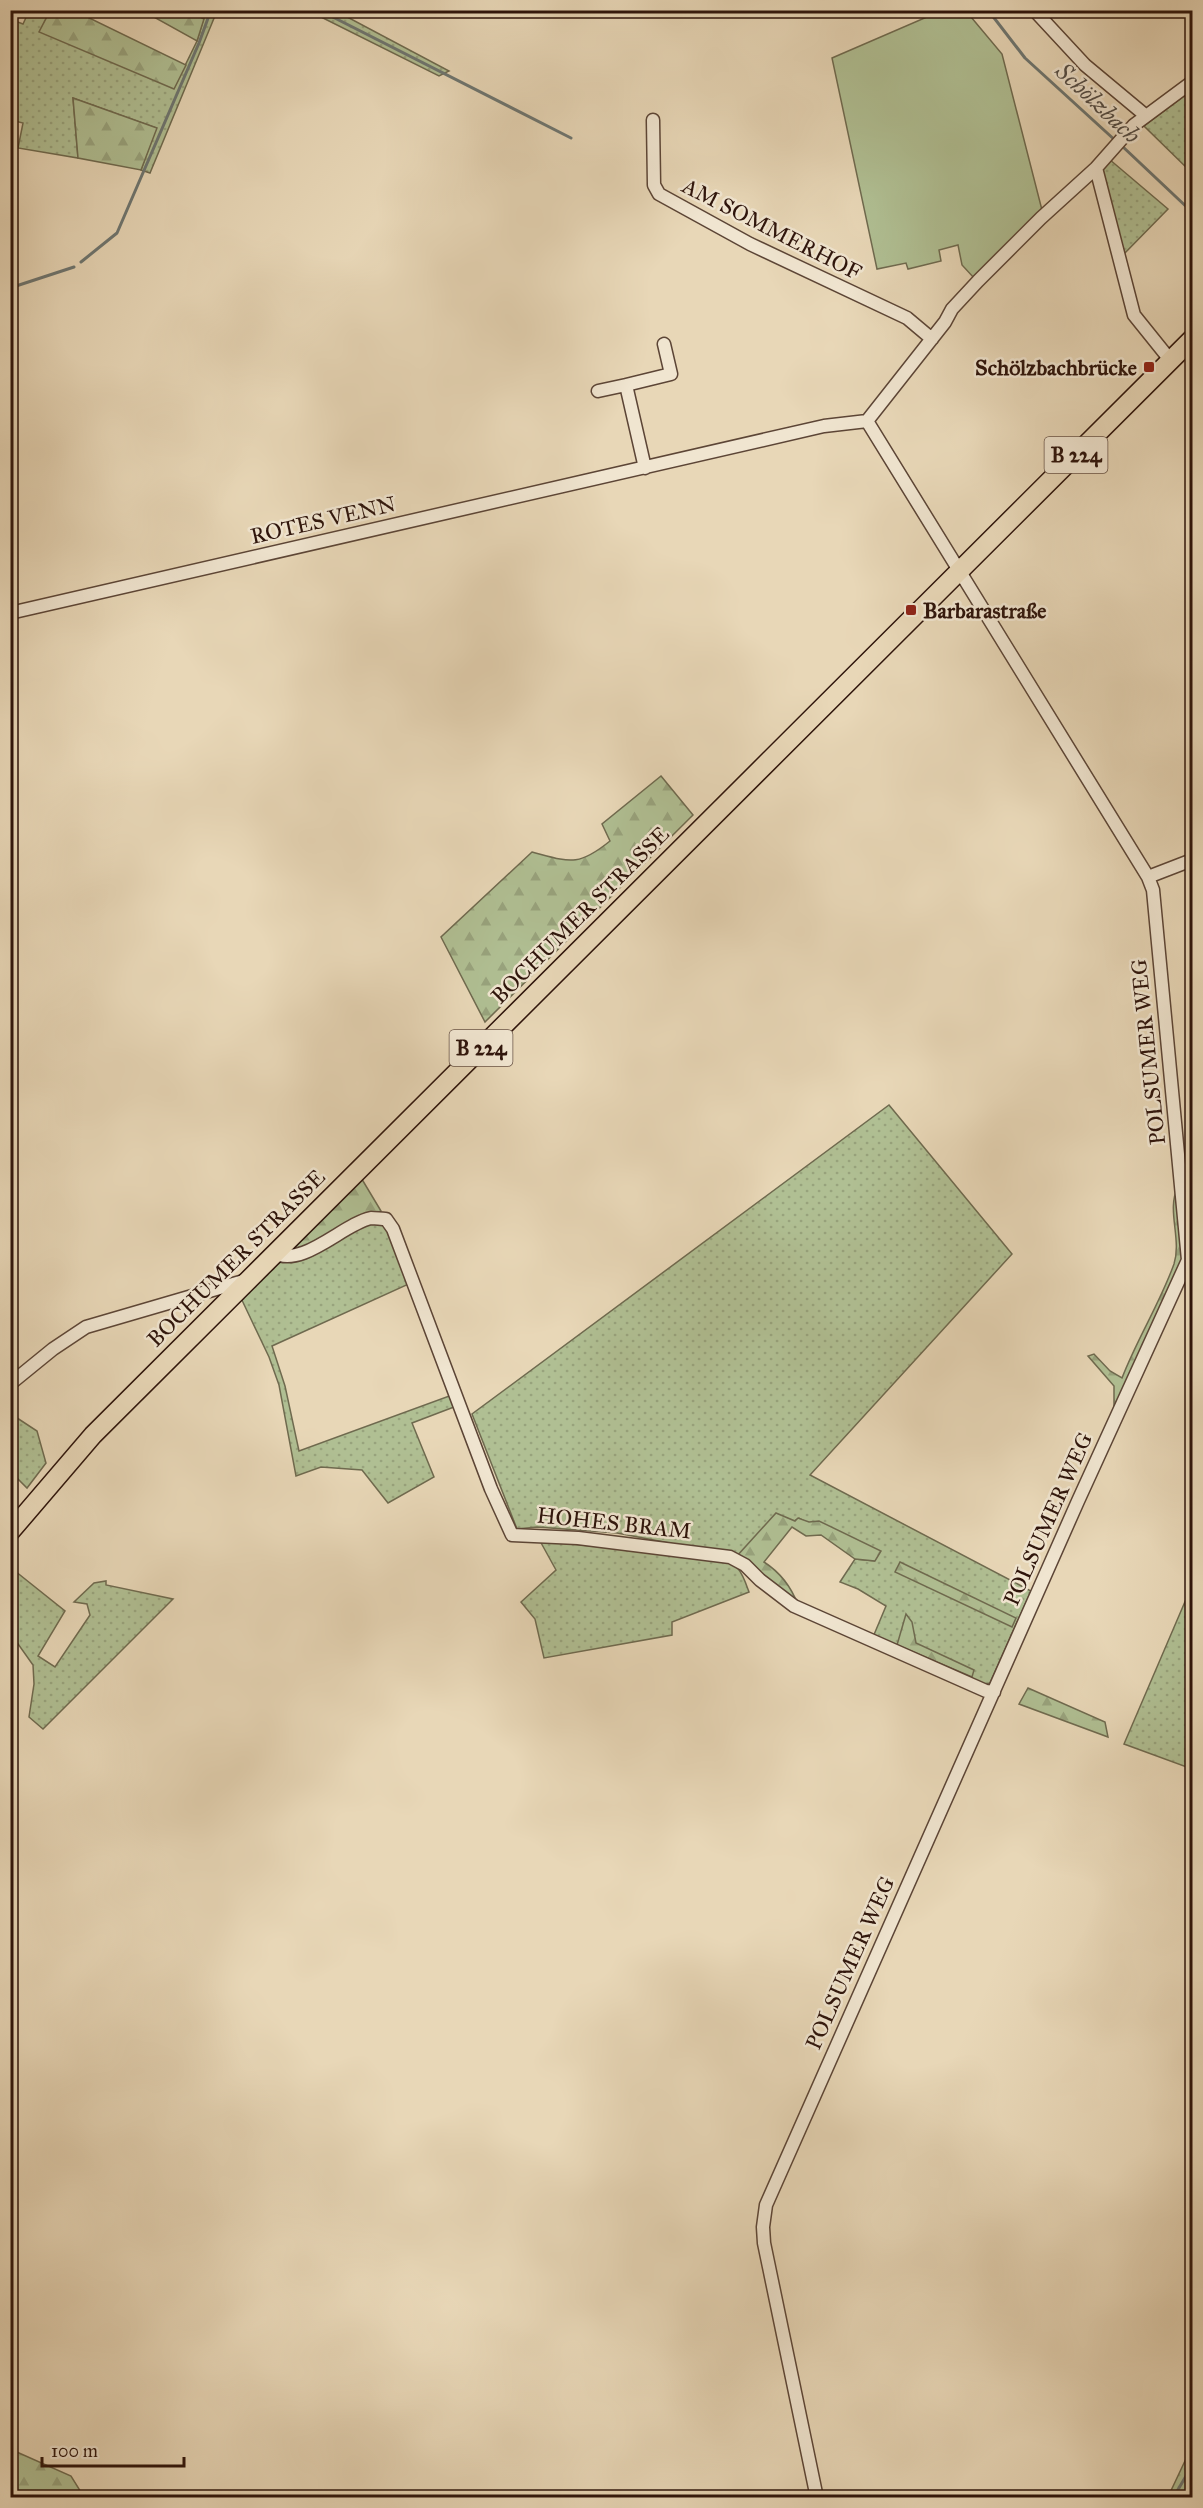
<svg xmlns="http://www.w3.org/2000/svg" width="1203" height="2508" font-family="'IM FELL Great Primer',serif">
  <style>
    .grass { fill: url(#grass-dots); stroke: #6f6a4f; stroke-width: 1.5 }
    .forest { fill: url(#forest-firs); stroke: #6f6a4f; stroke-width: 1.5 }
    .garden { fill: #b0bf93; stroke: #6f6a4f; stroke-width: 1.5 }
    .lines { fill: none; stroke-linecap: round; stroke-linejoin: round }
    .stream { stroke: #6e7671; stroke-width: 3 }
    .street-casing { stroke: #5c4536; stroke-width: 15 }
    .primary-casing { stroke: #2e140b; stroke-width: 21 }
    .street { stroke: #f0e5d0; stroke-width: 12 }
    .primary { stroke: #e8d7b7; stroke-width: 18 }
    .poi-dot { fill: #8f2418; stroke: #f0e5d0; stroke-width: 2 }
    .labels { text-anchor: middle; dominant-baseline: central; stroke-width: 5; stroke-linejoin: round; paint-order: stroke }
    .shield { fill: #f0e5d0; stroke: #685346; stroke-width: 1.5 }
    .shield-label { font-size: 21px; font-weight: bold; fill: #2e140b }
    .street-label { font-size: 22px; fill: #2e140b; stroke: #f0e5d0 }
    .poi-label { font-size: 22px; font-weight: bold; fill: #2e140b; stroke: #f0e5d0; text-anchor: end }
    .water-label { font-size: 24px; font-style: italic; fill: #534d46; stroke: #f0e5d0 }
  </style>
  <defs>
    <pattern id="grass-dots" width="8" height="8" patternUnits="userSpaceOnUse" patternTransform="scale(1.5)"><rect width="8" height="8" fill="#b0bf93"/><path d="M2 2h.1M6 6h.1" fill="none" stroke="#98a37d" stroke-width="1.8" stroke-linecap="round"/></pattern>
    <pattern id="forest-firs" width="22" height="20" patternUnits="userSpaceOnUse" patternTransform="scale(1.5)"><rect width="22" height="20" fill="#b0bf93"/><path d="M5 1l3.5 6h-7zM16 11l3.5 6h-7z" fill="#98a37d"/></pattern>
  </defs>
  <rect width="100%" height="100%" fill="#e8d7b7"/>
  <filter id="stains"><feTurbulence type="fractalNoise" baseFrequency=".00333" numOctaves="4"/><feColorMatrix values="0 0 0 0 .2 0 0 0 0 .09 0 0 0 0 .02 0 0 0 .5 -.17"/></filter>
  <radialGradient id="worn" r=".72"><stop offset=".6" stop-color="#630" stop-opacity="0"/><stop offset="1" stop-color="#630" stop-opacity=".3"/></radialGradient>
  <path class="grass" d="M 29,11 L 50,11 L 40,31 L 174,88 L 197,41 L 206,11 L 217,11 L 150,173 L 141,170 L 156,128 L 73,98 L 78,158 L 18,148 L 23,123 L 11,120 L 10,19 L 23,24 Z
    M 309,11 L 336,11 L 449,71 L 439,76 Z
    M 1192,90 L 1192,173 L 1144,126 Z
    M 1109,159 L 1168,209 L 1122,256 L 1100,170 Z
    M 889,1105 L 1012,1254 L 810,1475 L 1031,1591 L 990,1683 L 983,1685 L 873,1637 L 886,1606 L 858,1589 L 840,1582 L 855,1559 L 875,1561 L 799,1518 L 737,1556 L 617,1533 L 537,1527 L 517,1529 L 472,1414 Z
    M 371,1221 L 384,1223 L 411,1283 L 272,1346 L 285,1386 L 299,1451 L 452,1395 L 454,1407 L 412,1423 L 434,1477 L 388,1503 L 362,1470 L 321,1467 L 296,1476 L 279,1385 L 269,1357 L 240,1296 L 277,1258 Z
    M 11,1414 L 37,1431 L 46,1463 L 27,1488 L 12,1473 L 11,1474 Z
    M 540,1541 L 716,1558 C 740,1565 741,1570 749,1592 L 672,1622 L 672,1635 L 544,1658 L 535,1619 L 521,1602 L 556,1570 Z
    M 10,1567 L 65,1611 L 38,1656 L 55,1667 L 90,1615 L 87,1604 L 74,1602 L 94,1583 L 106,1581 L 106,1585 L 173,1599 L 43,1729 L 29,1717 L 34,1684 L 33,1665 L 11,1634 Z
    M 1190,1590 L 1192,1591 L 1192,1769 L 1124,1744 Z
    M 1192,2446 L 1192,2497 L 1168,2497 Z"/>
  <path class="forest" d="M 50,11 L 75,11 L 186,65 L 174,89 L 39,32 Z
    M 143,11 L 188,11 L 204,19 L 197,41 Z
    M 73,98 L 157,128 L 141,170 L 78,158 Z
    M 661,776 L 693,815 L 485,1022 L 441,937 L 532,852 C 570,862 578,867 610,841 L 602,824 Z
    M 360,1176 L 381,1211 L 308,1247 L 290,1249 Z
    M 1178,1187 L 1182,1221 L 1182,1267 L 1114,1409 L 1114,1386 L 1088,1356 L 1094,1354 L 1110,1371 L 1122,1378 C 1137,1339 1160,1303 1174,1264 C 1182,1239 1166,1209 1178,1187 Z
    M 776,1513 L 795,1521 L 798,1518 L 809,1522 L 819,1521 L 881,1551 L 875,1561 L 855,1559 L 821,1535 L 806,1536 L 792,1527 L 764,1562 C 781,1573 791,1586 798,1605 L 737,1556 Z
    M 900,1562 L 1016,1618 L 1012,1627 L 895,1572 Z
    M 906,1614 L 912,1622 L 916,1643 L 974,1670 L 972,1677 L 897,1645 Z
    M 1028,1688 L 1105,1722 L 1108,1737 L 1019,1704 Z
    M 10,2449 L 71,2476 L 84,2497 L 18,2497 L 11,2493 Z"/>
  <path class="garden" d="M 943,10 L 966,11 L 1002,54 L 1042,210 L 974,278 L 962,265 L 958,245 L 939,250 L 941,261 L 908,269 L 906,263 L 877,269 L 832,58 Z"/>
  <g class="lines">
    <path class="stream" d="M 319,10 L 571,138
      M 988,10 L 1025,58 L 1117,142
      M 1122,146 L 1192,212
      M 81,262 L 117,233 L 199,43 L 211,10
      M 10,288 L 74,267
      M 1173,2498 L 1192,2466"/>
    <defs>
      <path id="street" d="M 1034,10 L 1085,65 L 1145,115
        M 653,120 L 654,185 L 659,194 L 750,244 L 907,318 L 932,339
        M 1096,168 L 1134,315 L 1171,361
        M 598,391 L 626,385
        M 867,421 L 945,322 L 952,309 L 978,281 L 1041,218 L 1096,168 L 1134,125 L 1192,82
        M 645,468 L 626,385 L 671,374 L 664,344
        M 10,613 L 824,426 L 867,421
        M 1148,877 L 1192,860
        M 274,1253 C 303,1268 343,1224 371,1218 C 376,1218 381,1219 386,1219 L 393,1229 L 491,1489 L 512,1535 L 578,1538 L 730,1557 L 745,1565 L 760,1580 L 794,1606 L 986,1691 L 994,1692
        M 10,1384 L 53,1349 L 86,1327 L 247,1280
        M 817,2498 L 764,2243 L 763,2227 L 766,2205 L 1078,1501 L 1188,1260 L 1153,890 L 1148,877 L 867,421"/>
      <path id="primary" d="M 10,1532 L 93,1435 L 1192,339"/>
    </defs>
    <use href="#street" class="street-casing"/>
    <use href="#primary" class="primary-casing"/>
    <use href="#street" class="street"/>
    <use href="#primary" class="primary"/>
  </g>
  <g class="poi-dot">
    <rect x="1143" y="361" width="12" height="12" rx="3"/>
    <rect x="905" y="604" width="12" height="12" rx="3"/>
  </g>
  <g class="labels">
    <g class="shield">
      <rect x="1044.5" y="437" width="63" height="36" rx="4.5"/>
      <rect x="449.5" y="1030" width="63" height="36" rx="4.5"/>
    </g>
    <g class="shield-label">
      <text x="1076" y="455">B 224</text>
      <text x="481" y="1048">B 224</text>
    </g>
    <g class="street-label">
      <text transform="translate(772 229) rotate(27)">AM SOMMERHOF</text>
      <text transform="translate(323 520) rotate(-13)">ROTES VENN</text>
      <text transform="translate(580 915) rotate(-45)">BOCHUMER STRASSE</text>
      <text transform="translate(1148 1052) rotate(-96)">POLSUMER WEG</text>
      <text transform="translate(236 1258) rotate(-45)">BOCHUMER STRASSE</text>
      <text transform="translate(1048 1519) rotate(-66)">POLSUMER WEG</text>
      <text transform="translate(614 1523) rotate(6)">HOHES BRAM</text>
      <text transform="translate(850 1963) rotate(-66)">POLSUMER WEG</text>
    </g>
    <g class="poi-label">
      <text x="1137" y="367">Schölzbachbrücke</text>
      <text x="923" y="610" text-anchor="start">Barbarastraße</text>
    </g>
    <g class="water-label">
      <text transform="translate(1098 103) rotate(43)">Schölzbach</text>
    </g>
  </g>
  <rect width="1203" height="2508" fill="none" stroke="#e8d7b7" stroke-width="36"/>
  <rect x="12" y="12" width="1179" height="2484" fill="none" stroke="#2e140b" stroke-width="3"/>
  <rect x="18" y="18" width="1167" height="2472" fill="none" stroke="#2e140b" stroke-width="1.5"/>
  <path d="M42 2457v9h142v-9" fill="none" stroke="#2e140b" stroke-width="3"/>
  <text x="51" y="2457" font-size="18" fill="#2e140b" stroke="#f0e5d0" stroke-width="4.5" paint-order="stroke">100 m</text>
  <rect width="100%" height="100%" filter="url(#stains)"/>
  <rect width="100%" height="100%" fill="url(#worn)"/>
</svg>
